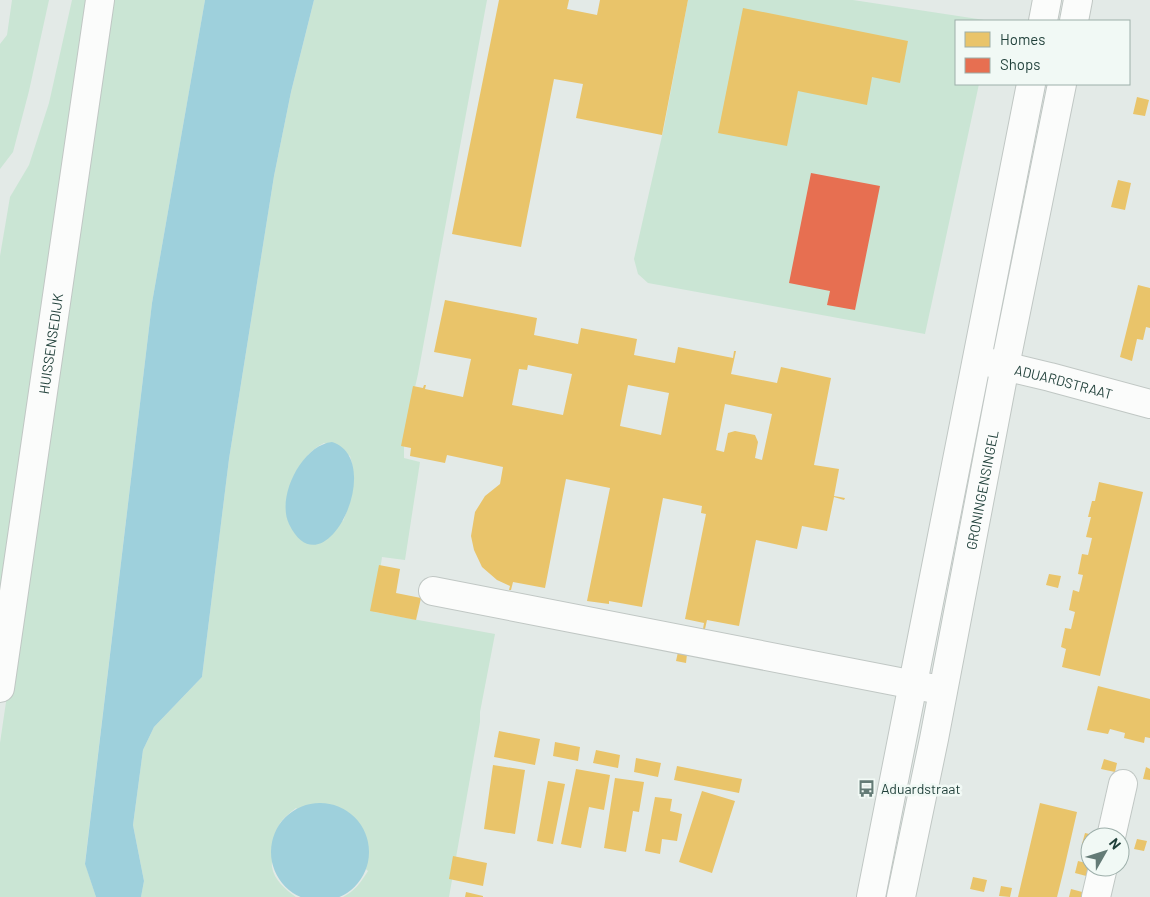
<svg xmlns="http://www.w3.org/2000/svg" width="1150" height="897" font-family="Barlow,sans-serif">
  <style>
    .green { fill: #cae5d4; fill-rule: evenodd }
    .water { fill: #9ed0dc }
    .homes { fill: #e9c46a; fill-rule: evenodd }
    .shops { fill: #e76f51 }
    .lines { fill: none; stroke-linecap: round; stroke-linejoin: round }
    .minor-casing { stroke: #c0c7c4; stroke-width: 30 }
    .minor { stroke: #fbfcfb; stroke-width: 28 }
    .labels { text-anchor: middle; dominant-baseline: central; stroke-width: 5; stroke-linejoin: round; paint-order: stroke }
    .street-label { font-size: 14px; fill: #1f3f39; stroke: #f1f9f5 }
    .poi-label { font-size: 14px; fill: #1f3f39; stroke: #f1f9f5; text-anchor: start }
  </style>
  <rect width="100%" height="100%" fill="#e3eae7"/>
  <path class="green" d="M 12,0 L 49,0 L 29,91 L 13,152 L 0,169 L 0,44 L 7,35 Z
    M 72,0 L 92,0 L 0,589 L 0,256 L 10,197 L 29,165 L 49,103 Z
    M 109,0 L 205,0 L 152,303 L 85,863 L 96,897 L 0,897 L 0,743 Z
    M 314,0 L 487,0 L 418,374 L 404,436 L 404,458 L 420,462 L 405,560 L 382,557 L 374,612 L 495,634 L 480,712 L 480,722 L 449,897 L 343,897 C 355,891 361,882 368,871 L 296,808 C 278,822 277,825 274,847 C 274,853 271,861 272,867 C 274,880 286,890 296,897 L 141,897 L 144,881 L 133,825 L 143,750 L 154,727 L 202,677 L 229,459 L 274,176 L 291,92 ZM 324,443 L 350,456 C 357,479 352,499 343,521 L 293,479 C 300,464 308,451 324,443 Z
    M 688,0 L 853,0 L 991,21 L 956,21 L 956,84 L 979,84 L 925,334 L 648,283 L 638,274 L 634,259 L 664,127 Z"/>
  <path class="water" d="M 205,0 L 314,0 L 291,92 L 274,176 L 229,459 L 202,677 L 154,727 L 143,750 L 133,825 L 144,881 L 141,897 L 96,897 L 85,864 L 152,303 Z
    M 332,442 C 388,460 324,596 289,524 C 276,497 302,445 332,442 Z
    M271 852a49 49 0 1 1 98 0a49 49 0 1 1-98 0Z"/>
  <path class="homes" d="M 499,0 L 569,0 L 567,9 L 597,15 L 600,0 L 688,0 L 662,135 L 576,118 L 583,84 L 554,79 L 521,247 L 452,234 Z
    M 743,8 L 908,41 L 900,83 L 872,77 L 867,105 L 798,91 L 787,146 L 718,133 Z
    M 1137,97 L 1149,100 L 1145,116 L 1133,114 Z
    M 1118,180 L 1131,183 L 1125,210 L 1111,207 Z
    M 1138,285 L 1150,288 L 1150,328 L 1146,327 L 1143,340 L 1137,339 L 1132,361 L 1120,357 Z
    M 445,300 L 537,318 L 534,335 L 578,344 L 581,328 L 637,339 L 634,355 L 675,363 L 678,347 L 733,358 L 734,351 L 736,351 L 731,374 L 777,383 L 781,367 L 831,378 L 814,465 L 839,469 L 834,496 L 845,498 L 844,500 L 834,497 L 827,531 L 802,526 L 797,549 L 756,540 L 739,626 L 707,620 L 705,629 L 703,629 L 704,623 L 685,619 L 706,514 L 701,513 L 702,506 L 663,498 L 642,607 L 609,601 L 609,604 L 587,601 L 610,488 L 566,479 L 545,588 L 513,582 L 511,590 L 509,590 L 510,586 L 497,580 L 482,567 L 474,550 L 471,536 L 475,512 L 485,496 L 500,484 L 503,467 L 447,455 L 445,463 L 410,456 L 411,448 L 401,446 L 413,386 L 423,388 L 424,385 L 426,385 L 425,389 L 463,397 L 471,359 L 434,352 ZM 528,365 L 572,374 L 563,415 L 512,405 L 519,369 L 527,370 ZM 628,385 L 669,393 L 661,435 L 620,426 ZM 725,404 L 772,414 L 762,460 L 755,458 L 758,442 L 755,435 L 735,431 L 728,433 L 724,452 L 716,450 Z
    M 1099,482 L 1143,492 L 1100,676 L 1062,667 L 1066,649 L 1061,647 L 1065,628 L 1071,629 L 1075,612 L 1069,610 L 1073,590 L 1079,592 L 1083,575 L 1078,574 L 1082,554 L 1088,555 L 1092,538 L 1086,537 L 1091,517 L 1088,517 L 1092,501 L 1095,501 Z
    M 379,565 L 400,569 L 396,593 L 421,598 L 416,620 L 370,611 Z
    M 1049,574 L 1061,576 L 1058,588 L 1046,585 Z
    M 678,652 L 687,654 L 686,663 L 676,661 Z
    M 1098,686 L 1150,699 L 1150,738 L 1145,737 L 1144,743 L 1124,738 L 1125,733 L 1110,729 L 1108,734 L 1087,730 Z
    M 499,731 L 540,739 L 535,765 L 494,757 Z
    M 555,742 L 580,747 L 578,761 L 553,756 Z
    M 596,750 L 620,755 L 618,768 L 593,763 Z
    M 636,758 L 661,763 L 658,777 L 634,772 Z
    M 1104,759 L 1117,763 L 1115,772 L 1101,769 Z
    M 493,765 L 525,770 L 515,834 L 484,829 Z
    M 677,766 L 742,779 L 739,793 L 674,780 Z
    M 1146,767 L 1150,769 L 1150,780 L 1143,779 Z
    M 576,769 L 610,775 L 604,810 L 589,807 L 581,848 L 561,844 Z
    M 615,778 L 644,782 L 639,812 L 633,811 L 626,852 L 604,848 Z
    M 548,781 L 565,784 L 553,844 L 537,841 Z
    M 702,791 L 735,801 L 712,873 L 679,862 Z
    M 655,797 L 672,799 L 670,811 L 682,814 L 677,841 L 662,839 L 660,854 L 645,851 Z
    M 1040,803 L 1077,812 L 1064,869 L 1057,897 L 1018,897 Z
    M 1085,833 L 1098,836 L 1090,837 L 1090,847 L 1082,844 Z
    M 1137,839 L 1147,841 L 1144,851 L 1134,849 Z
    M 453,856 L 487,863 L 483,886 L 449,879 Z
    M 1078,861 L 1090,864 L 1090,877 L 1075,873 Z
    M 973,877 L 987,880 L 984,892 L 970,889 Z
    M 1001,886 L 1012,888 L 1010,897 L 999,896 Z
    M 1071,889 L 1086,893 L 1085,897 L 1069,897 Z
    M 466,892 L 483,896 L 483,897 L 465,897 Z"/>
  <path class="shops" d="M 811,173 L 880,186 L 855,310 L 827,305 L 830,291 L 789,283 Z"/>
  <g class="lines">
    <defs>
      <g id="minor">
        <path d="M 1043,21 L 1047,0"/>
        <path d="M 1074,21 L 1078,0"/>
        <path id="s1" d="M 987,362 L 1050,377 L 1150,404"/>
        <path d="M 433,591 L 930,688"/>
        <path id="s2" d="M 0,688 L 100,0"/>
        <path d="M 1111,837 L 1123,784"/>
        <path d="M 871,897 L 1031,84"/>
        <path id="s3" d="M 901,897 L 934,739 L 1005,366 L 1062,84"/>
        <path d="M 1096,897 L 1103,867"/>
      </g>
    </defs>
    <use href="#minor" class="minor-casing"/>
    <use href="#minor" class="minor"/>
  </g>
  <defs>
    <symbol id="bus-bare" viewBox="-9 -9 18 18"><path d="M-5-6H5V4H4V6H2V4H-2V6H-4V4H-5ZM-3.5-4V0h7V-4ZM-3.5 1.2v1.5H-2V1.2ZM2 1.2v1.5H3.5V1.2Z" fill="#647b76" stroke="#f1f9f5" stroke-width="2.5" paint-order="stroke"/></symbol>
  </defs>
  <g fill-rule="evenodd">
    <use href="#bus-bare" x="854" y="776" width="25" height="25"/>
  </g>
  <g class="labels">
    <g class="street-label">
      <text stroke="none"><textPath href="#s2" startOffset="348">HUISSENSEDIJK</textPath></text>
      <text stroke="none"><textPath href="#s1" startOffset="79">ADUARDSTRAAT</textPath></text>
      <text stroke="none"><textPath href="#s3" startOffset="415">GRONINGENSINGEL</textPath></text>
    </g>
    <g class="poi-label">
      <text x="881" y="788">Aduardstraat</text>
    </g>
  </g>
  <rect x="955" y="20" width="175" height="65" fill="#f1f9f5" stroke="#9dafaa"/>
  <rect x="965" y="32" width="25" height="15" fill="#e9c46a" stroke="#9dafaa"/>
  <text x="1000" y="45" font-size="15" fill="#1f3f39">Homes</text>
  <rect x="965" y="58" width="25" height="15" fill="#e76f51" stroke="#9dafaa"/>
  <text x="1000" y="70" font-size="15" fill="#1f3f39">Shops</text>
  <g transform="translate(1105 852) rotate(51)"><circle r="24" fill="#f1f9f5" stroke="#9dafaa"/>
  <path d="M0-4L9 19L0 12L-9 19Z" fill="#647b76"/>
  <text y="-8" font-size="14" font-weight="bold" text-anchor="middle" fill="#1f3f39">N</text>
  </g>
</svg>
